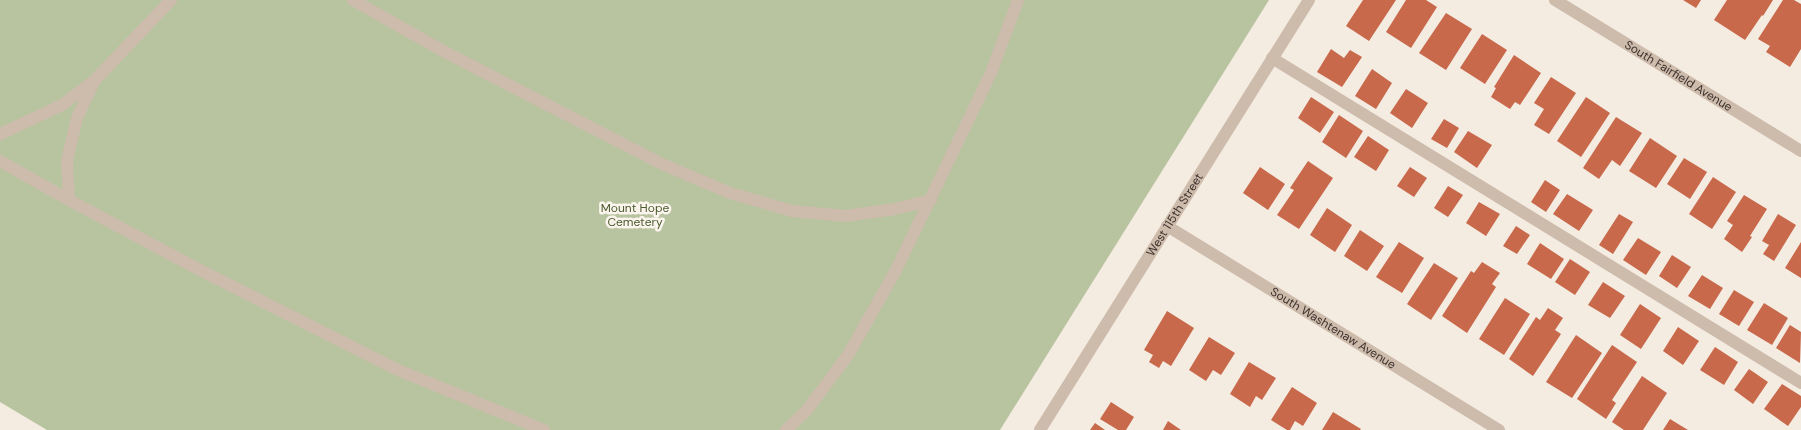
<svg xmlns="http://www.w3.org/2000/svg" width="1801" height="430" font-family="'DM Sans',sans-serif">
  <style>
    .green { fill: #b8c4a0 }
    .building { fill: #c8694b }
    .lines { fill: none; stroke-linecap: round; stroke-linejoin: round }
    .minor { stroke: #cdbbac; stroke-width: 12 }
    .labels { text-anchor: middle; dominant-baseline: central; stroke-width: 5; stroke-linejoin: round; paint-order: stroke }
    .street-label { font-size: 12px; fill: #3b302b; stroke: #fbf5ee }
    .park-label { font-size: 12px; fill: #4a5a2e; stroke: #fbf5ee }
  </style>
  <rect width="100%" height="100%" fill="#f4ebe1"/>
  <path class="green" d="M 0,0 L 1269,0 L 1000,430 L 47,430 L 0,402 Z"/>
  <path class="building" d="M 1363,0 L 1396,0 L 1369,41 L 1346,26 Z
    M 1406,0 L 1426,0 L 1437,7 L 1411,48 L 1386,32 Z
    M 1683,0 L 1701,0 L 1696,8 Z
    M 1727,0 L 1773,0 L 1763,16 L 1762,15 L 1745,40 L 1714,20 Z
    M 1783,0 L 1794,0 L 1801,4 L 1801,49 L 1790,67 L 1766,52 L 1770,46 L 1758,39 Z
    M 1446,13 L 1472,29 L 1446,70 L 1419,53 Z
    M 1482,34 L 1507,50 L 1485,84 L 1460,68 Z
    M 1331,49 L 1344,58 L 1350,50 L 1362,57 L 1342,87 L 1317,72 Z
    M 1514,55 L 1541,73 L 1520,105 L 1515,102 L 1510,109 L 1491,97 L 1496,88 L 1494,87 Z
    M 1372,69 L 1392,83 L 1376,109 L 1355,96 Z
    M 1551,77 L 1576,93 L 1549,134 L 1534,125 L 1544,109 L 1534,103 Z
    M 1406,89 L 1428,103 L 1412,128 L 1390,113 Z
    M 1311,97 L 1334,112 L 1320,133 L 1298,118 Z
    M 1586,97 L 1610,113 L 1581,157 L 1557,141 Z
    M 1339,115 L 1363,131 L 1346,158 L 1322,142 Z
    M 1616,117 L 1642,133 L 1620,166 L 1612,160 L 1599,179 L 1583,168 Z
    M 1444,119 L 1459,128 L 1447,148 L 1431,139 Z
    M 1468,131 L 1492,145 L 1477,168 L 1454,152 Z
    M 1368,136 L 1389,150 L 1376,171 L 1354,157 Z
    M 1650,138 L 1677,156 L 1656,188 L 1629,171 Z
    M 1684,158 L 1707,172 L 1690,199 L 1667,184 Z
    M 1308,161 L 1333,178 L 1299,229 L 1277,215 L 1294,190 L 1290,188 Z
    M 1260,167 L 1285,184 L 1268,210 L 1243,193 Z
    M 1410,167 L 1427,178 L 1414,197 L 1397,186 Z
    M 1713,177 L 1736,192 L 1712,229 L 1689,214 Z
    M 1545,180 L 1560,190 L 1546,212 L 1531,202 Z
    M 1448,186 L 1463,195 L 1448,217 L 1434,208 Z
    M 1567,194 L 1593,210 L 1579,231 L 1553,214 Z
    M 1744,195 L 1767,209 L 1750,236 L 1752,237 L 1742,252 L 1724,239 L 1733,225 L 1727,221 Z
    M 1479,202 L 1500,214 L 1486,236 L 1466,223 Z
    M 1327,208 L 1352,225 L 1335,252 L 1310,235 Z
    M 1619,214 L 1633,222 L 1613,254 L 1599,245 Z
    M 1778,214 L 1796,225 L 1774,261 L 1763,254 L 1769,245 L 1762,241 Z
    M 1516,226 L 1530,235 L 1517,254 L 1503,246 Z
    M 1360,230 L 1384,246 L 1367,271 L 1344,256 Z
    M 1638,238 L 1661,252 L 1646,275 L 1623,260 Z
    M 1399,242 L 1424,258 L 1402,293 L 1376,277 Z
    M 1801,242 L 1801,278 L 1785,268 Z
    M 1540,243 L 1564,259 L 1551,279 L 1527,264 Z
    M 1672,255 L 1691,267 L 1677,288 L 1659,276 Z
    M 1570,259 L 1590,272 L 1575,295 L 1555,282 Z
    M 1482,262 L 1500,273 L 1492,284 L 1496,287 L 1467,333 L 1442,316 L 1471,271 L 1474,273 Z
    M 1434,263 L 1458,278 L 1431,320 L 1407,304 Z
    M 1702,275 L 1723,288 L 1710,309 L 1688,296 Z
    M 1603,282 L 1625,296 L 1610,318 L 1588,305 Z
    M 1734,290 L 1754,302 L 1739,326 L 1719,314 Z
    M 1505,298 L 1530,314 L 1504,355 L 1479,339 Z
    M 1764,303 L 1788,318 L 1772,345 L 1747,330 Z
    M 1640,304 L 1661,318 L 1641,349 L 1620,335 Z
    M 1548,308 L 1563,318 L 1555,330 L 1561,334 L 1533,376 L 1509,359 L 1536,317 L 1540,320 Z
    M 1167,311 L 1194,328 L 1171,366 L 1163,361 L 1159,368 L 1149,362 L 1153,355 L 1144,350 Z
    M 1790,325 L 1801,332 L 1800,363 L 1776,348 Z
    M 1678,327 L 1699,341 L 1683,365 L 1663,351 Z
    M 1576,335 L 1602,353 L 1572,398 L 1546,382 Z
    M 1209,337 L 1235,353 L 1221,375 L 1213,370 L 1206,381 L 1189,370 Z
    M 1612,345 L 1637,362 L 1612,400 L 1616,403 L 1606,419 L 1577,399 Z
    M 1715,347 L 1738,362 L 1724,385 L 1700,370 Z
    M 1249,362 L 1276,378 L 1262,400 L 1256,396 L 1250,407 L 1230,394 Z
    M 1749,369 L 1768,382 L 1753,404 L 1734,390 Z
    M 1642,376 L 1667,393 L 1643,430 L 1624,430 L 1612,422 Z
    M 1782,384 L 1801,396 L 1801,407 L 1788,426 L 1764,409 Z
    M 1292,387 L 1317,403 L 1303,426 L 1295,421 L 1290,430 L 1287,430 L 1271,420 Z
    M 1111,402 L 1134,417 L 1126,430 L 1118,430 L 1100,419 Z
    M 1333,412 L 1361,429 L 1360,430 L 1322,430 Z
    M 1670,419 L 1688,430 L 1663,430 Z
    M 1168,421 L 1181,430 L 1163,430 Z
    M 1095,423 L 1105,430 L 1090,430 Z"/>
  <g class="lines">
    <g class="minor">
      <path d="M 353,0 L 445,52 L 662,164 L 730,193 L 792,211 L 846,216 L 895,209 L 931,200"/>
      <path id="s1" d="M 1555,0 L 1801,151"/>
      <path d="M 1272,58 L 1801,383"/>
      <path d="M 0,134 L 62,105 L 95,80 L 171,0"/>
      <path d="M 0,161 L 69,200 L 198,269 L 398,370 L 544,430"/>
      <path d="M 69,200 L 67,161 L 77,118 L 94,82"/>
      <path id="s2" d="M 1167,226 L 1499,430"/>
      <path d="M 786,430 L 807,410 L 848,355 L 896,270 L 991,73 L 1018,0"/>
      <path id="s3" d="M 1040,430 L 1309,0"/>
    </g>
  </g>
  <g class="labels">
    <g class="street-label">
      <text stroke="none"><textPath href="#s1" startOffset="145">South Fairfield Avenue</textPath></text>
      <text stroke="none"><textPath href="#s3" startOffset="254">West 115th Street</textPath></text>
      <text stroke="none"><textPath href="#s2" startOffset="195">South Washtenaw Avenue</textPath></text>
    </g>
    <g class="park-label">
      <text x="635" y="208">Mount Hope<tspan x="635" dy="14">Cemetery</tspan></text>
    </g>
  </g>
</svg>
